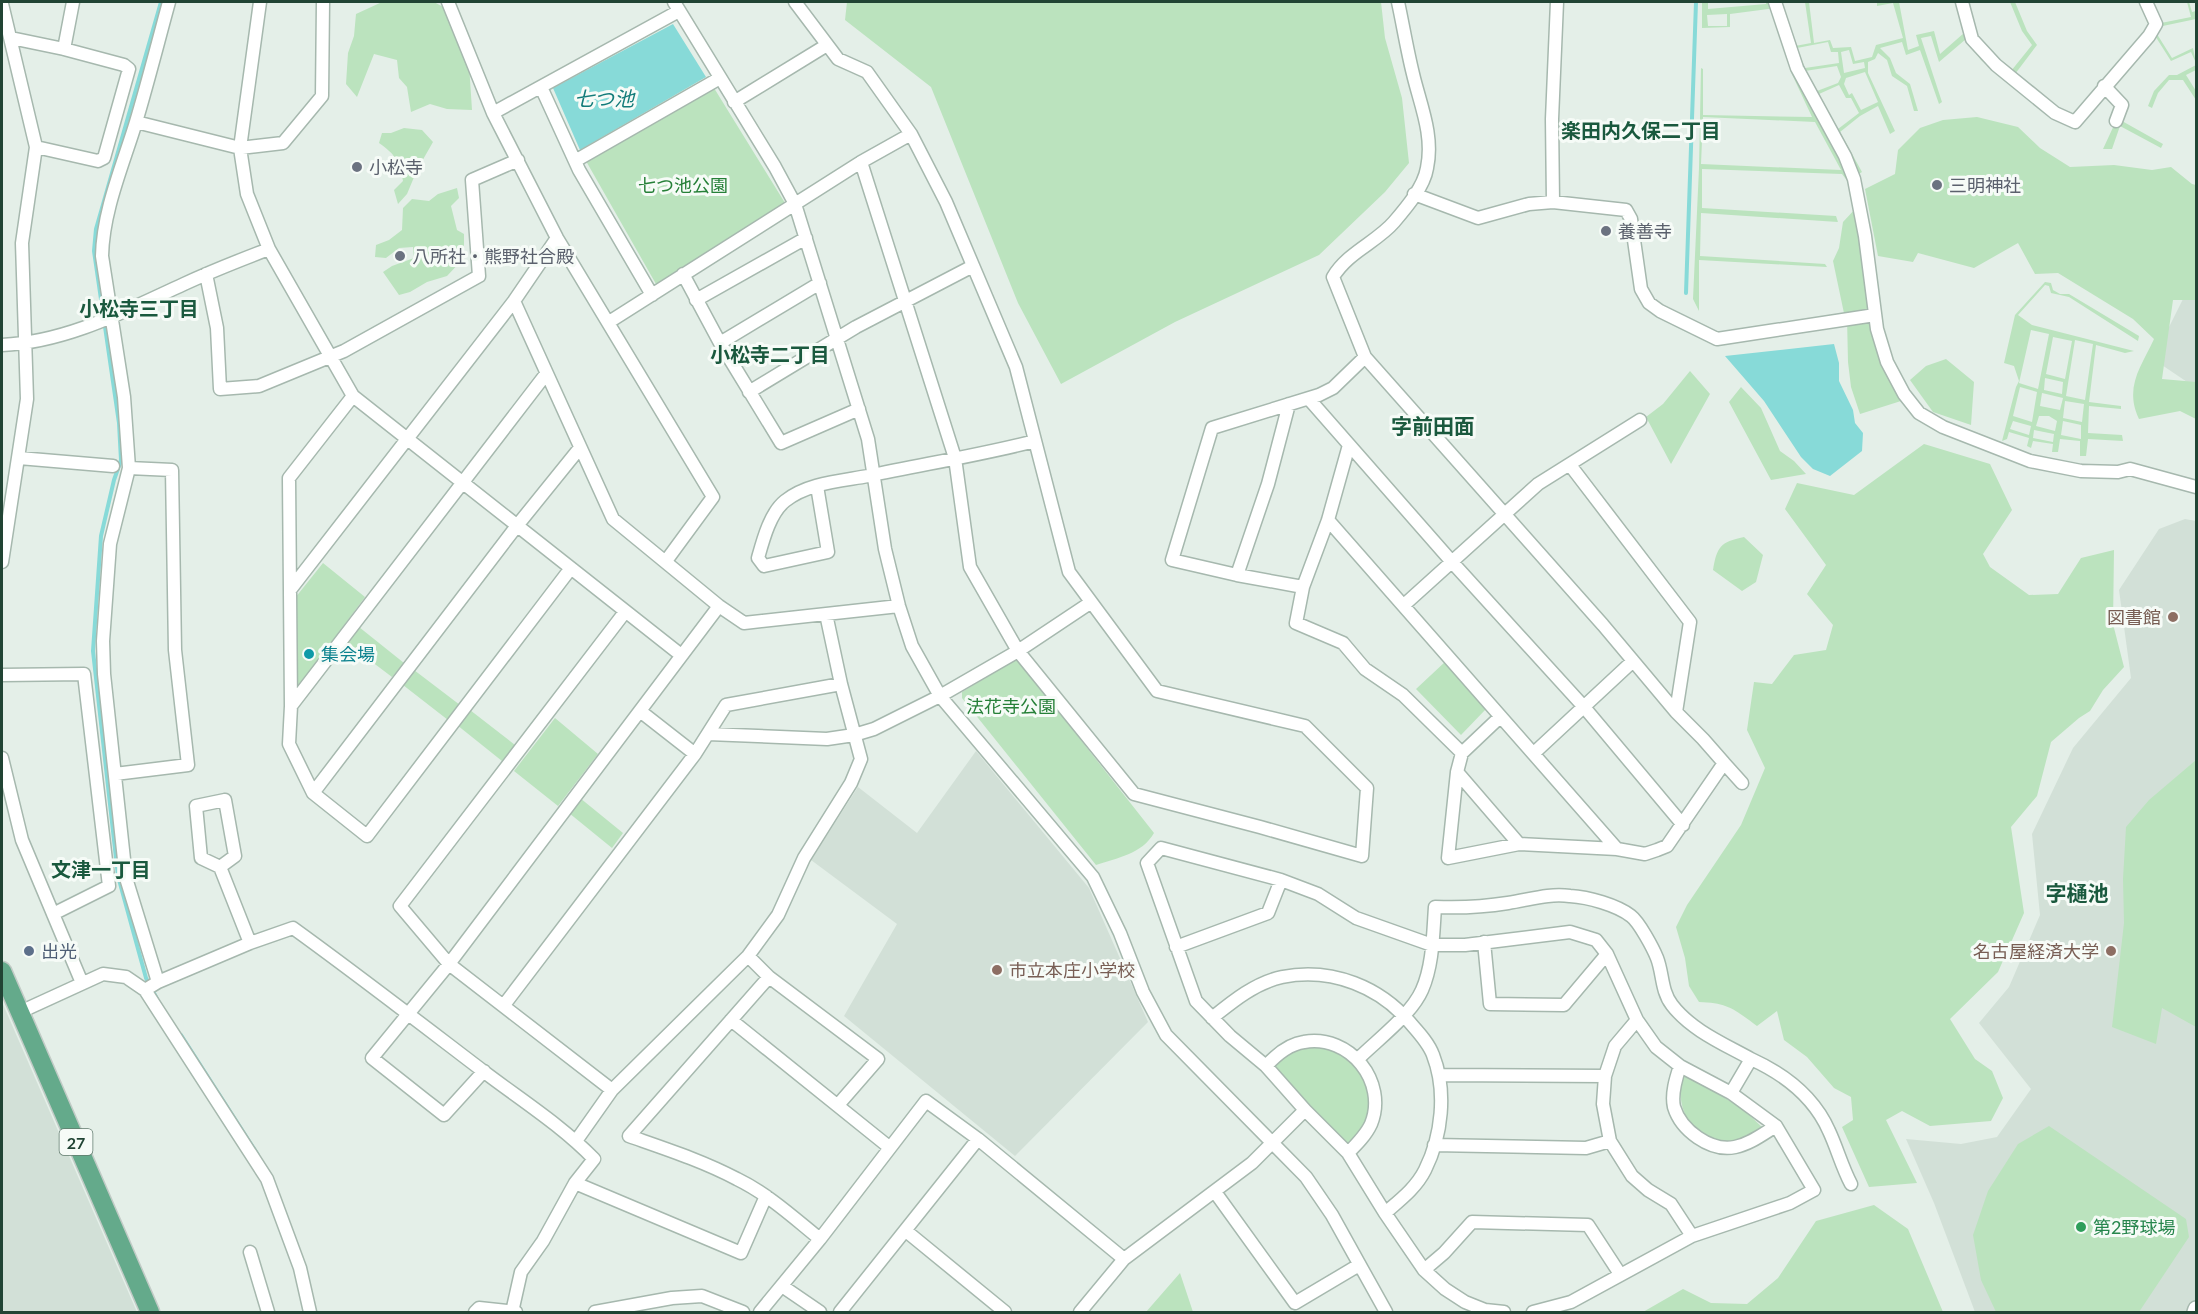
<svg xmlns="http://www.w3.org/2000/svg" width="2198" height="1314" font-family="Lato,'Noto Sans JP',sans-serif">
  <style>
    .built { fill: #d2e0d7 }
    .green { fill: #bbe3be; fill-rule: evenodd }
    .water { fill: #87dad8 }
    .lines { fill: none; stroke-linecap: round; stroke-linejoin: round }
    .stream { stroke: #87dad8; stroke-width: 4 }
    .minor-casing { stroke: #a6b8ae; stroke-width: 15 }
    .tertiary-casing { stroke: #a6b8ae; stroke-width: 18 }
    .primary-casing { stroke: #c1cbc6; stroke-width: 21 }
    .minor { stroke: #fff; stroke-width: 12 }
    .tertiary { stroke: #fff; stroke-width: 15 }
    .primary { stroke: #64aa8b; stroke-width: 18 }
    .worship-dot { fill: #6b7280; stroke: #f6fbf7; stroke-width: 2 }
    .education-dot { fill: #8d6e63; stroke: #f6fbf7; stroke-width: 2 }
    .culture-dot { fill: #0f9aa8; stroke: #f6fbf7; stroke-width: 2 }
    .service-dot { fill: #5c6f8a; stroke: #f6fbf7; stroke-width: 2 }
    .leisure-dot { fill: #2e9e5b; stroke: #f6fbf7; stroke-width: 2 }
    .labels { text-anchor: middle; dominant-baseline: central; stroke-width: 6; stroke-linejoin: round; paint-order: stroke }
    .shield { fill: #f6fbf7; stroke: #617b6e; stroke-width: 1.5 }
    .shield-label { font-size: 16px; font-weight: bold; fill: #214434 }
    .worship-label { font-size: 18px; fill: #5b616d; stroke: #f6fbf7; text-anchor: start }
    .park-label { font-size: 18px; fill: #268038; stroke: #f6fbf7 }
    .education-label { font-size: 18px; fill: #785e54; stroke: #f6fbf7; text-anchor: end }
    .culture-label { font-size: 18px; fill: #0d838f; stroke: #f6fbf7; text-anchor: start }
    .service-label { font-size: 18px; fill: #4e5e75; stroke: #f6fbf7; text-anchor: start }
    .leisure-label { font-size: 18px; fill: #27864d; stroke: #f6fbf7; text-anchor: start }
    .water-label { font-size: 20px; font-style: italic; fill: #137c7a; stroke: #f6fbf7 }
    .neighbourhood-label { font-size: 20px; font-weight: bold; fill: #1a593e; stroke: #f6fbf7 }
    .quarter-label { font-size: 21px; font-weight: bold; fill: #1a593e; stroke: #f6fbf7 }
  </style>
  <rect width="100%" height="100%" fill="#e4efe8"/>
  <path class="built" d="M 2196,273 L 2196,388 L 2153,359 Z
    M 2185,519 L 2196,521 L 2196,1312 L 1975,1312 L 1934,1203 L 1906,1139 L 1961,1144 L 1997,1137 L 2031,1089 L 1979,1023 L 2009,987 L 2040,915 L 2032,834 L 2073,748 L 2131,678 L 2119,590 L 2159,529 Z
    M 976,751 L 1089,888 L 1148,1022 L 1015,1156 L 844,1016 L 897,924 L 811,860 L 858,787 L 917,833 Z
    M 2,1002 L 137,1312 L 2,1312 Z"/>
  <path class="green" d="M 382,2 L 434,2 L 445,8 L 469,64 L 472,110 L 447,109 L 430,104 L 411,112 L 407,87 L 399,78 L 397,60 L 374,54 L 357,97 L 346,84 L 348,53 L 354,36 L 356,14 Z
    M 847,2 L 1381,2 L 1385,38 L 1402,98 L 1409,163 L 1385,192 L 1319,255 L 1175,322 L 1061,384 L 1018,303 L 931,87 L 845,20 Z
    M 1702,2 L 1708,2 L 1708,9 L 1766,4 L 1766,2 L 1781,2 L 1795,46 L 1811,43 L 1805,2 L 1809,2 L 1814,43 L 1830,40 L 1833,48 L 1851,47 L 1855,61 L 1872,57 L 1876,45 L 1903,38 L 1893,3 L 1877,6 L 1877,2 L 1899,2 L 1908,50 L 1919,46 L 1916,35 L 1934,31 L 1940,54 L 1964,33 L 1957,2 L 1977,38 L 2011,71 L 2032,45 L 2022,31 L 2010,2 L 2015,2 L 2027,31 L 2037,45 L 2012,78 L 2018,91 L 1981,60 L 1966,39 L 1939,62 L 1931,36 L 1921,38 L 1942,102 L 1939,104 L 1920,50 L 1906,55 L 1902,42 L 1880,48 L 1890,58 L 1896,73 L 1910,84 L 1918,111 L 1914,111 L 1907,86 L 1892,76 L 1887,60 L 1878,53 L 1875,59 L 1868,62 L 1868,73 L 1895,131 L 1890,134 L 1878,106 L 1860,116 L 1840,132 L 1862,172 L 1854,177 L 1877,329 L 1904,394 L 1901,401 L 1860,414 L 1851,387 L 1848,362 L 1847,318 L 1845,318 L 1833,261 L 1839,248 L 1843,222 L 1856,208 L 1849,183 L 1842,174 L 1702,169 L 1702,208 L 1836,216 L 1838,222 L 1701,213 L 1700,256 L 1825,264 L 1827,267 L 1699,260 L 1699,311 L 1693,299 L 1699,168 L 1701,68 L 1703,69 L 1703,115 L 1812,117 L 1790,70 L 1796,68 L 1776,8 L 1730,14 L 1730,27 L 1702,28 ZM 1727,14 L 1727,26 L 1708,26 L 1707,15 ZM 1828,42 L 1831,52 L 1838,52 L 1839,63 L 1805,68 L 1797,48 ZM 1849,50 L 1853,64 L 1864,62 L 1865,68 L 1844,73 L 1841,52 ZM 1837,66 L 1841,77 L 1838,83 L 1817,91 L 1805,71 ZM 1865,72 L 1878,102 L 1861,110 L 1852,93 L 1849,95 L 1844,84 L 1846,78 ZM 1839,85 L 1846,98 L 1851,98 L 1859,113 L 1838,129 L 1819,94 ZM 1703,117 L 1815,122 L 1841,170 L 1701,164 Z
    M 2187,2 L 2189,2 L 2192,12 L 2196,11 L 2196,19 L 2158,27 L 2155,31 L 2172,58 L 2193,48 L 2196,63 L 2191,52 L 2171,61 L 2152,31 L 2156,24 L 2191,17 Z
    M 2196,65 L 2196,70 L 2186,75 L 2196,91 L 2196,100 L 2183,80 L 2169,80 L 2158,93 L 2152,108 L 2148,106 L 2154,91 L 2169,75 L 2177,75 Z
    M 714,88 L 785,203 L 656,284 L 586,161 Z
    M 1977,117 L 2018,127 L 2040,148 L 2070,167 L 2114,165 L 2152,170 L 2171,167 L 2192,184 L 2196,185 L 2196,300 L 2173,300 L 2162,379 L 2196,382 L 2196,419 L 2180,411 L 2139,419 C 2124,387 2141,367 2154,339 L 2133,319 L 2058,273 L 2035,274 L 2018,243 L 1974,268 L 1918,253 L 1913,262 L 1878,256 L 1865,189 L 1895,174 L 1898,150 L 1920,128 L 1943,120 Z
    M 2116,121 L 2122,121 L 2163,144 L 2161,148 L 2120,126 L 2112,149 L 2103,149 Z
    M 404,128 L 422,130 L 433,142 L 417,170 L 407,194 L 398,204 L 394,190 L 403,181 C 400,162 395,154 379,143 L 382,133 L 391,133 Z
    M 457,188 L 459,198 L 451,206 L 457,230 L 464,234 L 464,258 L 447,276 L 427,282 L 410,292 L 399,295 L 383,272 L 392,266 L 414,258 L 413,247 L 399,248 L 386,258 L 375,257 L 376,245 L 389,240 L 402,230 L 403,208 L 412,199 L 429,201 L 438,194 Z
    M 2045,282 L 2051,283 L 2053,290 L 2060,294 L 2069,294 L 2139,336 L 2138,341 L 2069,297 L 2051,293 L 2049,286 L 2045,285 L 2018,315 L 2032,325 L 2134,351 L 2125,353 L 2096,345 L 2089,402 L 2121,406 L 2121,409 L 2089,406 L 2088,433 L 2122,435 L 2123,441 L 2088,439 L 2086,456 L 2080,456 L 2080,441 L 2060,439 L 2058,452 L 2052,452 L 2053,444 L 2033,441 L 2031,448 L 2027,446 L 2029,438 L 2009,432 L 2007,439 L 2002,441 L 2016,387 L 2019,381 L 2014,366 L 2004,363 L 2015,315 ZM 2031,330 L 2049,334 L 2038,389 L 2019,383 ZM 2053,337 L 2072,341 L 2065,379 L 2046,374 ZM 2075,340 L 2093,344 L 2085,400 L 2066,396 ZM 2045,378 L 2063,382 L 2062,394 L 2044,390 ZM 2020,387 L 2037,392 L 2032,422 L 2013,416 ZM 2042,393 L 2063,398 L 2060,410 L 2040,406 ZM 2065,401 L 2084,404 L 2082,422 L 2063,418 ZM 2039,416 L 2049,416 L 2057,421 L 2055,431 L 2036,426 ZM 2013,421 L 2031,426 L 2029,435 L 2010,429 ZM 2063,421 L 2081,425 L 2081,439 L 2061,435 ZM 2034,430 L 2054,434 L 2053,442 L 2033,438 Z
    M 1946,359 L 1974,382 L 1971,425 L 1933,412 L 1910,380 L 1926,366 Z
    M 1690,371 L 1710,394 L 1671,464 L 1646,417 L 1663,404 Z
    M 1741,387 L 1761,408 L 1780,451 L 1794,461 L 1806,474 L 1771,480 L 1729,402 Z
    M 1924,444 L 1990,464 L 2012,510 L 1983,554 L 1990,567 L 2029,595 L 2058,594 L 2081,558 L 2114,550 L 2113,624 L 2124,667 L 2103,690 L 2090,711 L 2079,718 L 2051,742 L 2037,796 L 2011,827 L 2024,913 L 1998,972 L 1950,1019 L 1975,1059 L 1992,1071 L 2003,1098 L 1991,1121 L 1930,1126 L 1902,1111 L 1886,1120 L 1917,1183 L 1869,1187 L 1842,1127 L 1853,1120 L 1851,1097 L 1834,1088 L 1807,1057 L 1784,1040 L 1777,1011 L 1757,1026 C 1734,1009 1728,1003 1699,1002 L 1689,986 L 1685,958 L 1676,927 L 1687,905 L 1741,825 L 1765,768 L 1747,730 L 1754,682 L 1772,684 L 1794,655 L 1826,650 L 1833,625 L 1807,594 L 1826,565 L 1785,509 L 1797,483 L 1854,495 Z
    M 1744,537 L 1763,555 L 1756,582 L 1742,591 L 1713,570 C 1717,547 1720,542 1744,537 Z
    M 323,563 L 365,597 L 296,690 L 295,598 Z
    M 359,627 L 404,663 L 392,677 L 347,643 Z
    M 1017,659 L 1154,833 C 1142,854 1117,858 1096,865 L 962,698 L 962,692 Z
    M 1446,661 L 1486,709 L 1461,735 L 1416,689 Z
    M 414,670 L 460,705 L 448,720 L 403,685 Z
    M 470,710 L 515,745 L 502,761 L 457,725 Z
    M 555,718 L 598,754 L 558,806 L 514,771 Z
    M 2196,760 L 2196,1027 L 2162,1008 L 2156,1044 L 2112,1027 L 2124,923 L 2123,879 L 2126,827 L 2149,800 Z
    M 580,798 L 623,833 L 612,848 L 569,813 Z
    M 1304,1045 C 1311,1046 1320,1045 1327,1047 C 1358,1058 1382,1090 1367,1123 C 1363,1132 1354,1141 1348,1149 L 1270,1066 L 1278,1057 Z
    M 1684,1073 L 1743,1109 L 1764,1129 C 1754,1135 1742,1143 1730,1143 C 1692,1143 1672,1106 1684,1073 Z
    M 2049,1126 L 2186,1219 L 2189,1237 L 2139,1312 L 1996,1312 L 1981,1280 L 1973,1235 L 1988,1191 L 2018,1144 Z
    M 1874,1205 L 1908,1229 L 1943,1312 L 1643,1312 L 1683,1289 L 1711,1303 L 1747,1304 L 1778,1278 L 1816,1221 Z
    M 1180,1273 L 1193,1312 L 1146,1312 Z"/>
  <path class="water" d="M 673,24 L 706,77 L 580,150 L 553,88 Z
    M 1834,344 L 1839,363 L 1839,381 L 1853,410 L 1855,423 L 1863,433 L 1862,451 L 1830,476 L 1813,469 L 1801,457 L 1764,401 L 1725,356 Z"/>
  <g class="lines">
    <path class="stream" d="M 1686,293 L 1696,2
      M 157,999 L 146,978 L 118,876 L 93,651 L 101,536 L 114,480 L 121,460 L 119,423 L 94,251 L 96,229 L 161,2
      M 181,1035 L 258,1155"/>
    <defs>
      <path id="minor" d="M 260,2 L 240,148 L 247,194 L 269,249 L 353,396 L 681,655
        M 448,2 L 493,113 L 557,238 L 713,497 L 666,561
        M 674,2 L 775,167 L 795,204 L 868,439 L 885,549 L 899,606 L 912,646 L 940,696 L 1093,877 L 1120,933 L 1143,992 L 1166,1035 L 1306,1177 L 1332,1215 L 1386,1312
        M 795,2 L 838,59 L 867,72 L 911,134 L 946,202 L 1016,367 L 1069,572 L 1157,691 L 1305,726 L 1367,788 L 1362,856 L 1260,827 L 1134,794 L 1018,651 L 970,567 L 955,458 L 861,162
        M 1775,2 L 1797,68 L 1845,156 L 1854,179 L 1865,236 L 1877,329 L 1887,362 L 1904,394 L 1919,413 L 1943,427 L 2030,461 L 2081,471 L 2118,472 L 2130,469 L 2196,487
        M 1962,2 L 1972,39 L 1996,65 L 2055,113 L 2075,122 L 2149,36 L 2156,24 L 2146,2
        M 2,4 L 36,147 L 22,243 L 27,399 L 2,562
        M 11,38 L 64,49 L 124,65 L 129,69 L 104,158 L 98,161 L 36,147
        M 64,49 L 73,2
        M 2104,86 L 2122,105 L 2116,121
        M 541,87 L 579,170 L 652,295
        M 734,102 L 827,45
        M 493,113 L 679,11
        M 136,122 L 240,148 L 283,143 L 322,96 L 323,2
        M 575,161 L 720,78
        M 1414,194 L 1478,218 L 1529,204 L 1553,202 L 1552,119 L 1557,2
        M 1553,202 L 1626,210 L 1631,219 L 1641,289 L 1649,303 L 1660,311 L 1717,339 L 1875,315
        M 206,274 L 217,328 L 220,389 L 259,386 L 344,351 L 479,276 L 472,180 L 518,160
        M 683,274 L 720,343 L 781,443 L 859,409
        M 696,300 L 806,238
        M 514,301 L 613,519 L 719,606 L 744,623 L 899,606
        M 609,322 L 861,162 L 911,134
        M 720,343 L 820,283
        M 2,345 C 67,342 125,311 184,284 C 212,271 240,260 269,249
        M 749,392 L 856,327 L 973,266
        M 353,396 L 289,478 L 291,706 L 289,744 L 313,793 L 367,836 L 571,568
        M 1309,399 L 1452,562 L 1584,707 L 1683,825
        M 1349,445 L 1328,520 L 1303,587 L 1296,623 L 1343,643 L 1365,669 L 1403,695 L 1462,753 L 1457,772 L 1448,858 L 1519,844 L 1617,849 L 1645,854 L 1657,850 L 1667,846 L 1724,763 L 1703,739 L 1676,712 L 1603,625 L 1365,357 L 1333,277 C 1348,252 1377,242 1394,222 C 1406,208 1424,187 1427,168 C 1434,135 1420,104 1413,74 C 1407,50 1403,25 1398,2
        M 19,458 L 113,466
        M 1570,465 L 1690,622 L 1676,712
        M 817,486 L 828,552 L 764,566 L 758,558 C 763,540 770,513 785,501 C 807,483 841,481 868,476 C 924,464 981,455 1035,441
        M 1328,520 L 1617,849
        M 1237,575 L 1268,484 L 1289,404
        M 1303,587 L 1237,575 L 1172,560 L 1212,428 L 1319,395 L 1333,388 L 1365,357
        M 290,590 L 514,301 L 557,238
        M 1404,605 L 1538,484 L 1640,420
        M 2,675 L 84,674 L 109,886 L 53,914
        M 291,706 L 546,374
        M 640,711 L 695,754
        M 708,734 L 827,739 L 854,735 L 874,729 L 940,696 L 1018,651 L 1090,603
        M 1462,753 L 1500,717
        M 1534,753 L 1633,661
        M 2,758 L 22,840 L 82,983
        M 1724,763 L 1742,783
        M 1457,772 L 1519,844
        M 115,774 L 188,765 L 175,650 L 172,470 L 129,468
        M 313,793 L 516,527 L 579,449
        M 220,867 L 235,856 L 225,800 L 196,806 L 201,858 L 220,867 L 250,943
        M 1484,942 L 1490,1004 L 1564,1005 L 1607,954
        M 1176,947 L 1268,913 L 1281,880
        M 748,956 L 769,977 L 878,1059 L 838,1105
        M 769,977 L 629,1136 C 666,1149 703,1161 737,1179 C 768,1194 794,1218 820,1239
        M 158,982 L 126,878 L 104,674 L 103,641 L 110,544 L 129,468 L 124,397 L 102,256 C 103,210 123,165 136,122 C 148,82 158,42 169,2
        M 145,990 L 158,982 L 250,943 L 293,928 C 358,975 420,1023 483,1071 C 521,1100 561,1125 594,1159 L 575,1183 L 543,1241 L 521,1272 L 512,1312
        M 504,1005 L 695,754 L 726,705 L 841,684
        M 20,1012 L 103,974 L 126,977 L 145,990 L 267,1179 L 300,1268 L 310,1312
        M 1212,1018 C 1233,1001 1255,983 1282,977 C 1332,967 1381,987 1412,1025 C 1420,1034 1429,1044 1433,1055 C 1447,1091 1442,1136 1425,1170 C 1416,1188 1400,1200 1385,1213
        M 731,1020 L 889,1147
        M 1637,1020 L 1615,1046 L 1605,1076 L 1603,1104 L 1610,1141 L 1632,1176 L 1648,1190 L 1671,1204 L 1692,1236
        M 1358,1059 C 1377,1040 1411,1015 1422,990 C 1433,965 1433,935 1435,907 C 1459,908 1483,907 1508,903 C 1529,900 1548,893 1570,896 C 1588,897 1617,905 1631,916 C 1639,922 1653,948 1657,958 C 1663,973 1661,991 1672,1005 C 1691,1030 1724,1044 1751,1059 L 1731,1093
        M 1751,1059 C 1784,1074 1814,1097 1829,1131 C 1837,1148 1842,1167 1851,1184
        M 1266,1066 C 1276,1055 1289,1044 1304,1042 C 1350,1034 1388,1082 1371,1124 C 1366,1135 1357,1144 1348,1153
        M 1680,1066 C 1676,1078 1671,1094 1674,1107 C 1681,1130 1710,1152 1735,1147 C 1750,1144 1763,1134 1776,1126
        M 484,1071 L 444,1115 L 372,1058 L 449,964 L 719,606
        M 1439,1075 L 1605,1076
        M 612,1090 L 449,964 L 400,906 L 625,612
        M 576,1141 L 612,1090 L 748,956 L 778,915 L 804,858 L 851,783 L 861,759 L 841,684 L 826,614
        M 1434,1145 L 1586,1148 L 1610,1141
        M 575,1183 L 741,1253 L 766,1196
        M 1215,1192 L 1295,1303 L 1359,1265
        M 906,1231 L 1005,1312
        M 250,1252 L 268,1312
        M 1424,1270 L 1444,1253 L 1472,1222 L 1588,1225 L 1620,1274
        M 782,1286 L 820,1312
        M 475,1312 L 479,1308 L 516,1312
        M 595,1312 L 672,1298 L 702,1296 L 743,1312
        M 760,1312 L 820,1239 L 926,1101 L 978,1139 L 1124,1259
        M 840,1312 L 978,1139
        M 1080,1312 L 1124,1259 L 1252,1163 L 1305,1110
        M 1504,1312 L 1485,1310 L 1465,1302 L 1445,1289 L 1424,1270 L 1385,1213 L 1348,1153 L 1305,1110 L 1266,1066 L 1230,1036 L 1196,1001 L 1147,863 L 1161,848 L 1281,880 L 1318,894 L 1356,918 L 1432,945 L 1465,945 L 1570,932 L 1596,940 L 1607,954 L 1637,1020 L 1656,1047 L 1680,1066 L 1731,1093 L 1776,1126 L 1814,1190 L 1790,1203 L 1692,1236 L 1571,1302 L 1533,1312"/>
      <path id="tertiary" d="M 2195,1312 L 2196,1309"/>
      <path id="primary" d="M 2,971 L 150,1312"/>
    </defs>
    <use href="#minor" class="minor-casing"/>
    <use href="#tertiary" class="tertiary-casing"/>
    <use href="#primary" class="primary-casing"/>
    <use href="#minor" class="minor"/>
    <use href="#tertiary" class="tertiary"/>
    <use href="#primary" class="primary"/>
  </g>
  <g class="worship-dot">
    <circle cx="357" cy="167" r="6"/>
    <circle cx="1937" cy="185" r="6"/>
    <circle cx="1606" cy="231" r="6"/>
    <circle cx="400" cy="256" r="6"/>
  </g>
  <g class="education-dot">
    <circle cx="2173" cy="617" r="6"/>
    <circle cx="2111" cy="951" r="6"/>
    <circle cx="997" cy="970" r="6"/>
  </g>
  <circle class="culture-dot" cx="309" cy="654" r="6"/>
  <circle class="service-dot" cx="29" cy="951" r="6"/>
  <circle class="leisure-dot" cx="2081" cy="1227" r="6"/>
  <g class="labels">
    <rect class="shield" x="59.5" y="1129" width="33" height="26" rx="4.5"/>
    <g class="shield-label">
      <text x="76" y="1142">27</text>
    </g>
    <g class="worship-label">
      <text x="369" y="167">小松寺</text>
      <text x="1949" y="185">三明神社</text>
      <text x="1618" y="231">養善寺</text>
      <text x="412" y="256">八所社・熊野社合殿</text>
    </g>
    <g class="park-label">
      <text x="683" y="185">七つ池公園</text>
      <text x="1011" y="706">法花寺公園</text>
    </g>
    <g class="education-label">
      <text x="2161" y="617">図書館</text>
      <text x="2099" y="951">名古屋経済大学</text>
      <text x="1009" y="970" text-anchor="start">市立本庄小学校</text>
    </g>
    <g class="culture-label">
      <text x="321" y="654">集会場</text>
    </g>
    <g class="service-label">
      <text x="41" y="951">出光</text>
    </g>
    <g class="leisure-label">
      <text x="2093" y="1227">第2野球場</text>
    </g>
    <g class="water-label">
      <text x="604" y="98">七つ池</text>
    </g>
    <g class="neighbourhood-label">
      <text x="1641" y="130">楽田内久保二丁目</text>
      <text x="139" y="308">小松寺三丁目</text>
      <text x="770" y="354">小松寺二丁目</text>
      <text x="101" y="869">文津一丁目</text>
    </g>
    <g class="quarter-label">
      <text x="1433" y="425">字前田面</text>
      <text x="2077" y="892">字樋池</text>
    </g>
  </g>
  <rect width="2198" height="1314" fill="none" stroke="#214434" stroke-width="6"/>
</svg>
